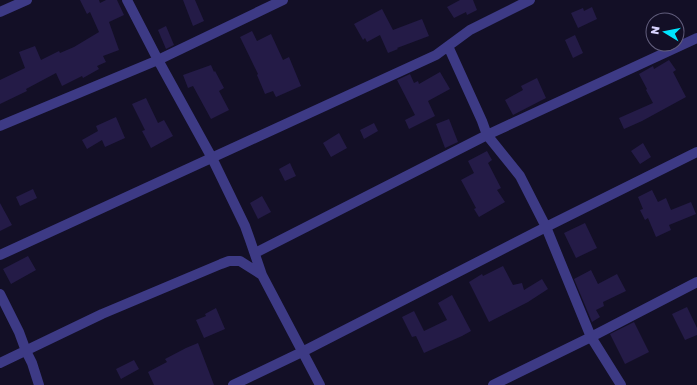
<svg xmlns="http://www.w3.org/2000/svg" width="697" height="385" font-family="'Golos Text',sans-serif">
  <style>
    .building { fill: #241b47 }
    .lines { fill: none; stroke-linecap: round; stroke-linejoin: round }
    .street { stroke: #3d3a85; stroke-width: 10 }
  </style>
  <rect width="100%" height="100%" fill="#130f26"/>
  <path class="building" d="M 80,0 L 99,0 L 100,3 L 106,0 L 117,0 L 124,15 L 109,22 L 119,50 L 103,56 L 106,62 L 97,66 L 99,69 L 83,78 L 82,76 L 62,86 L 56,73 L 26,89 L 27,91 L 0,104 L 0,80 L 25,68 L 19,52 L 35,46 L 41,60 L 59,51 L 60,53 L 74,47 L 99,32 L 90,12 L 87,14 Z
    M 183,0 L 195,0 L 204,21 L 193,26 Z
    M 460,0 L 473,0 L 477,10 L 467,15 L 466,12 L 454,18 L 447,7 Z
    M 592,7 L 597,19 L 578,28 L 571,13 L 583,8 L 584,11 Z
    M 382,9 L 393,30 L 422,19 L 429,36 L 397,48 L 398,49 L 388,53 L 380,35 L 367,42 L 365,38 L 363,40 L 354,24 Z
    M 166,26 L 174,45 L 166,49 L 158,30 Z
    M 252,31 L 257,41 L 271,34 L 283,60 L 289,57 L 301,86 L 276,97 L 273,91 L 265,94 L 257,75 L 258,74 L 240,37 Z
    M 575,35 L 583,53 L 573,58 L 565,40 Z
    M 669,60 L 676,70 L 673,72 L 686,97 L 642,121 L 624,129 L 619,118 L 653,103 L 646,90 L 647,89 L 639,74 L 653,66 L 654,69 Z
    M 211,65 L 214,72 L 215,71 L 224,88 L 219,91 L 229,110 L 211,119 L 193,86 L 188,88 L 183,75 Z
    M 440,72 L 450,89 L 428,101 L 435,116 L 409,129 L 405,120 L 415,115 L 397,80 L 410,74 L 414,83 L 418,81 L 419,84 Z
    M 537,78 L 546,98 L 513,115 L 505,100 L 523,90 L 521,86 Z
    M 146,98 L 158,123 L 164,120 L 173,136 L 151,148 L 142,131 L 145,130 L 132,104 Z
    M 116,117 L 125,138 L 105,147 L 102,140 L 87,149 L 82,140 L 98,131 L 96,126 Z
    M 449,119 L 458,142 L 445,148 L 436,124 Z
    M 374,123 L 378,131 L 364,139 L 360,130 Z
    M 339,133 L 347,148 L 331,157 L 323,143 Z
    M 643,143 L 651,157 L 640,164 L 631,151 Z
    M 487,151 L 492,160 L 488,163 L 501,188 L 497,190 L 505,202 L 479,217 L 474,209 L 476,208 L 461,180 L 474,173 L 468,161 Z
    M 290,163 L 296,176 L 285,181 L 279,169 Z
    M 33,189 L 37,198 L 20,206 L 16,197 Z
    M 652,190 L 658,202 L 666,198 L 671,210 L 691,202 L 696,214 L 669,225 L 671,230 L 656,237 L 648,218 L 645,220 L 640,210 L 643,209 L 638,197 Z
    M 262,196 L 271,212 L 258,219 L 250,203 Z
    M 0,203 L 12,225 L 0,231 Z
    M 585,223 L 597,248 L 576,258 L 564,233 Z
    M 28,256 L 36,270 L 11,284 L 3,269 Z
    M 503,266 L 513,285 L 522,283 L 524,290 L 542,279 L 548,289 L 528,302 L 489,322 L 469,282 L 482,274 L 483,276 Z
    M 591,270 L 598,284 L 617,274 L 626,291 L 603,302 L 604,306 L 596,310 L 600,317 L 592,322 L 574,279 Z
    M 452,295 L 471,331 L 462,336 L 424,353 L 416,336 L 412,337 L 402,317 L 414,311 L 424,331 L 447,320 L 438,303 Z
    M 687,307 L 697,328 L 697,335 L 685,340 L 672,314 Z
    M 216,308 L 225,329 L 204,338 L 196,320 L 206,316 L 205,314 Z
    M 634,322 L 649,352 L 625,364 L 610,334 Z
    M 198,343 L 214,385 L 154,385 L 148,372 L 167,362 L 165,359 L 186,348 Z
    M 134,360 L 139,369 L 121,379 L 116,369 Z"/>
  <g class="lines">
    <path class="street" d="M 127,0 L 158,60 L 212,158 L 245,226 L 250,240 L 262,275 L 320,385
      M 0,12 L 27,0
      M 448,46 L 482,121 L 487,135 L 520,176 L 546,227 L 591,337 L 621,385
      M 0,126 L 158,60 L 283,0
      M 255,253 L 487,135 L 697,38
      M 0,255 L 436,55 L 470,30 L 530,0
      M 0,294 L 19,332 L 26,351 L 32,363 L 39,385
      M 0,363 L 102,314 L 221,264 L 229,261 L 240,261 L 262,275
      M 233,385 L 302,352 L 546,227 L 697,152
      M 493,385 L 591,337 L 697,282"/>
  </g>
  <g transform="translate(665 32) rotate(280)"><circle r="19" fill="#130f26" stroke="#625e7d"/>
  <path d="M0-3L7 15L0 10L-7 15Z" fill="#00e5ff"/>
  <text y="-6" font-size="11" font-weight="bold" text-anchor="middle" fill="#d9d4ff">N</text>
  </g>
</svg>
